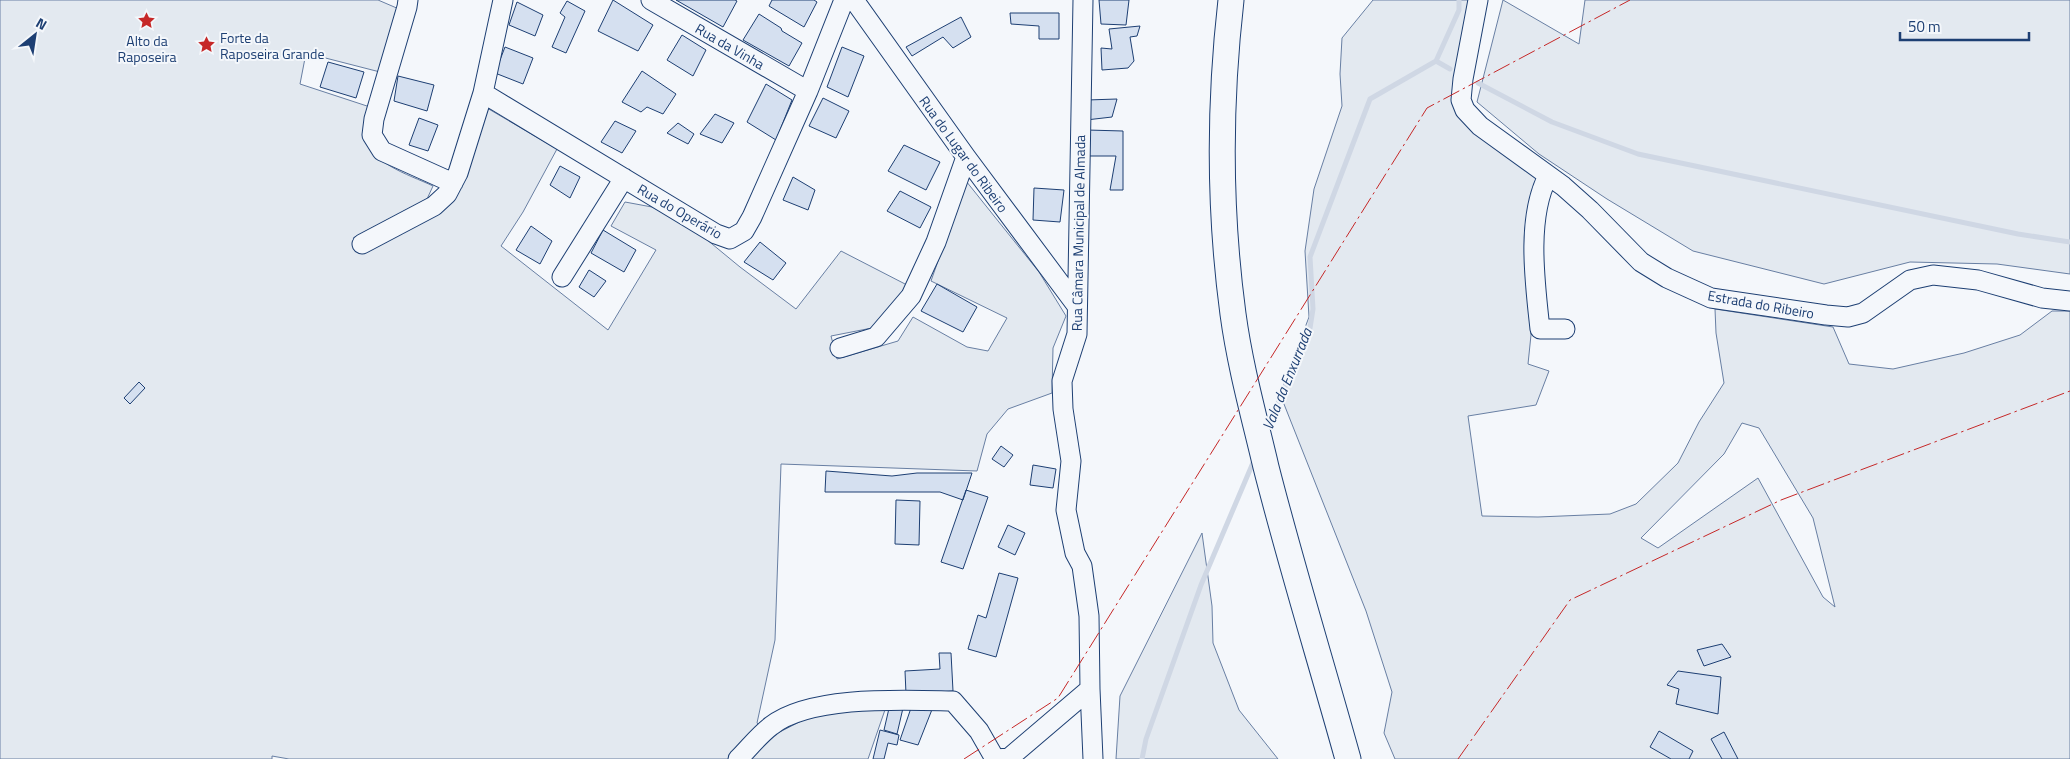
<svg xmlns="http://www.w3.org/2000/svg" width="2070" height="759" font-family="'Titillium Web',sans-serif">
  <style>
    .green { fill: #e3e9f0; stroke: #687fa3; fill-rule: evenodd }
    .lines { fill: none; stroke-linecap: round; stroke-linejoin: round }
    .stream { stroke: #cfd7e4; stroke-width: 5 }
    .building { fill: #d5e0f0; stroke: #1d3f73 }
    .minor-casing { stroke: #1d3f73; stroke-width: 21 }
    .major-casing { stroke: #1d3f73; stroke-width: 27 }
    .minor { stroke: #f4f7fb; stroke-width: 19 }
    .major { stroke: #f4f7fb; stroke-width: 25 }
    .power { stroke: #c62828; stroke-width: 1; stroke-dasharray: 18 4 2.5 4; stroke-linecap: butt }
    .labels { text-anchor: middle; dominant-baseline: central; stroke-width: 4; stroke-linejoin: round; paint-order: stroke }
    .poi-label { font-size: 14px; fill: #1d3f73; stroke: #f4f7fb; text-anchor: start }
    .street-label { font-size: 14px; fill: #1d3f73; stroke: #f4f7fb }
    .water-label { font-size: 15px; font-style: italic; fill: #1d3f73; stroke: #f4f7fb }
  </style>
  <rect width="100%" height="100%" fill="#f4f7fb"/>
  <path class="green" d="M 0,0 L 378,0 L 399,9 L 380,72 L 306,53 L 300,84 L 370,107 C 368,114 363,123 364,130 C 366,163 408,174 433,186 L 427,199 L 353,238 L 365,252 L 454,199 L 487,108 L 557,149 L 523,212 L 501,246 L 608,330 L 656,250 L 611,226 L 625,202 L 652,207 L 689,225 L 740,267 L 796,309 L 841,251 L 907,285 L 877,327 L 831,336 L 837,359 L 898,341 L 913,317 L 967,347 L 988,351 L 1007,318 L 931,281 L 966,181 L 1039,272 L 1066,316 L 1053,348 L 1052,393 L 1008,409 L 987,434 L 977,471 L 781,464 L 775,640 L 757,723 L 770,737 L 807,718 L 887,704 L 868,759 L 289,759 L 272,756 L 272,759 L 0,759 Z
    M 1373,0 L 1472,0 L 1459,108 L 1538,178 L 1531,217 L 1531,335 L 1528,364 L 1549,371 L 1536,405 L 1468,416 L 1482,516 L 1538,517 L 1610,514 L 1636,504 L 1678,463 L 1699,422 L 1724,383 L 1716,333 L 1715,309 L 1833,327 L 1849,364 L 1893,369 L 1964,353 L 2020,335 L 2052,311 L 2070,311 L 2070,759 L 1395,759 L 1384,733 L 1392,692 L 1366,611 L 1280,394 L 1309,317 L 1305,251 L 1314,189 L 1342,106 L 1340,74 L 1342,38 ZM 1742,423 L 1759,428 L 1813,518 L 1835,607 L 1823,597 L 1758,478 L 1658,548 L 1641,538 L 1724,454 Z
    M 1503,0 L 1579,44 L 1585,0 L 2070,0 L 2070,274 L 1997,264 L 1910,262 L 1824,284 L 1693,251 L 1607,199 L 1539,154 L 1477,102 Z
    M 1202,533 L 1212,606 L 1213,643 L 1239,710 L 1278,759 L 1116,759 L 1120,696 Z"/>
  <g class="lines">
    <path class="stream" d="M 1436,61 L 1450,69
      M 1478,83 L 1552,122 L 1638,154 L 2018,234 L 2070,242
      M 1267,429 L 1310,328 L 1313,309 L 1310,257 L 1370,99 L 1436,61 L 1459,10 L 1459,0
      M 1142,759 L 1146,739 L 1201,585 L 1255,458"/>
  </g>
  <path class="building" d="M 613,0 L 653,25 L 638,51 L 598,31 Z
    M 676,0 L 735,0 L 737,1 L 723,27 Z
    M 772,0 L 814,0 L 817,2 L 804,27 L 769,6 Z
    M 1099,0 L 1129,0 L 1126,25 L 1101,24 Z
    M 567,1 L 585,11 L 566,53 L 552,47 L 565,17 L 560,13 Z
    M 517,2 L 543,15 L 535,36 L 509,25 Z
    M 1010,13 L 1059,13 L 1059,39 L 1039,39 L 1039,26 L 1011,24 Z
    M 759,14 L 781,28 L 782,31 L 802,43 L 789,66 L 743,40 Z
    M 961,17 L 971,37 L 953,48 L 943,37 L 912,56 L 906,47 Z
    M 1140,26 L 1137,36 L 1130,37 L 1134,61 L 1128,68 L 1102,70 L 1101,48 L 1112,49 L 1109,29 Z
    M 682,35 L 706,50 L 693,76 L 667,60 Z
    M 505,47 L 533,58 L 523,84 L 495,73 Z
    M 842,47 L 864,56 L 848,97 L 827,87 Z
    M 328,62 L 364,72 L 356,98 L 320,87 Z
    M 642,71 L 676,94 L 663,114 L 647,107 L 641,112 L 622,102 Z
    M 398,76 L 434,85 L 427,111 L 394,101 Z
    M 766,84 L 792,100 L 776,140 L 747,122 Z
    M 823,98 L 849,111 L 836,138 L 809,126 Z
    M 1117,99 L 1112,117 L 1086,120 L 1087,100 Z
    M 715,114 L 734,123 L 722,143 L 700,134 Z
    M 419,118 L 438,125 L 428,151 L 409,145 Z
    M 615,121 L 636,131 L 622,153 L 601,142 Z
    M 678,123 L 694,134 L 688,144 L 667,133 Z
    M 1087,130 L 1123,131 L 1123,190 L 1110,190 L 1116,156 L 1088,156 Z
    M 904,145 L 940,162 L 926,190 L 888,171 Z
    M 560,166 L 580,177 L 570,198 L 550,185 Z
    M 793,177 L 815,190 L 808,210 L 783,200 Z
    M 1034,188 L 1064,190 L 1060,222 L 1033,220 Z
    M 900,191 L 931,207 L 920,228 L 887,211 Z
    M 531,226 L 552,241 L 540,264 L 516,250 Z
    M 603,230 L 636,250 L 624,272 L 591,253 Z
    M 760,242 L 786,263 L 773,280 L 744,262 Z
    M 589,270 L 606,281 L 594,297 L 579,287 Z
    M 937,284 L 977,307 L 963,332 L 921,311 Z
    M 139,382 L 145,388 L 130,404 L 124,398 Z
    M 1001,446 L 1013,455 L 1004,467 L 992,459 Z
    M 1033,465 L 1056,469 L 1053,488 L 1030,485 Z
    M 826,471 L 892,476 L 917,473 L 972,473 L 963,500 L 940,492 L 825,492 Z
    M 966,490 L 988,497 L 963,569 L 941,562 Z
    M 896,500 L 920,501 L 919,545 L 895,544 Z
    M 1008,525 L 1025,533 L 1015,555 L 998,547 Z
    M 999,573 L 1018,578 L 996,657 L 968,649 L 978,615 L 986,618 Z
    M 1722,644 L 1731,657 L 1704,666 L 1697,650 Z
    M 939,653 L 951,653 L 953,691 L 906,694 L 905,671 L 940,669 Z
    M 1678,671 L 1721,677 L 1718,714 L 1676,704 L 1679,689 L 1667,685 Z
    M 890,704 L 903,708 L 897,734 L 884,730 Z
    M 933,707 L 918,745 L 900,740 L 911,708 Z
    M 880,730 L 899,735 L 897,745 L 888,743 L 884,759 L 873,759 Z
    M 1659,731 L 1693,751 L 1689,759 L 1671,759 L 1650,747 Z
    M 1724,732 L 1738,759 L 1722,759 L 1711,739 Z"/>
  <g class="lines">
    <defs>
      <path id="minor" d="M 408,0 L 407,7 L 374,119 L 372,135 L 382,151 L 453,183
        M 651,0 L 808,91
        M 854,0 L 966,157 L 1077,306
        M 1083,0 L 1077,334 L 1062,381 L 1063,409 L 1071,461 L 1066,510 L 1075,553 L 1082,566 L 1089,616 L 1090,689 L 1093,759
        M 1478,0 L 1463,79 L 1461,100 L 1465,110 L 1480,126 L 1563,186 L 1590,210 L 1641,262 L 1667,278 L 1711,298 L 1826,315 L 1848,317 L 1863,313 L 1910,280 L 1933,275 L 1978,280 L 2042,298 L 2070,301
        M 483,93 L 716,234 L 730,239 L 744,231 L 752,217 L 808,91 L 844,0
        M 1548,176 C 1526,218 1535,283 1540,329 L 1565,329
        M 362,244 L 434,206 L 447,194 L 458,173 L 483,93 L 503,0
        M 562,277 L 624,178
        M 840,348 L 876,337 L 911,296 L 936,242 L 966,157
        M 738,759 C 749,748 759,735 771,726 C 810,695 904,700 953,701 L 979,731 L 995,759
        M 997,759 L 1009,758 L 1090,689"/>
      <path id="major" d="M 1231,0 C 1219,105 1219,210 1233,314 C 1240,366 1254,416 1266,467 C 1291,565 1321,662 1348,759"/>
    </defs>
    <use href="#minor" class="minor-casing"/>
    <use href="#major" class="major-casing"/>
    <use href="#minor" class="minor"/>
    <use href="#major" class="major"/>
    <path class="power" d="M 964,759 L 1058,698 L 1427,108 L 1630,0
      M 1458,759 L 1570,600 L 1781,500 L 2070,391"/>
  </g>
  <defs>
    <symbol id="sight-bare" viewBox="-9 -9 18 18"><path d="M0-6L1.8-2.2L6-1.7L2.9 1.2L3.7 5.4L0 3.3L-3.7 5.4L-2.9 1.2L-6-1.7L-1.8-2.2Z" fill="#c62828" stroke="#f4f7fb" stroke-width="2.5" paint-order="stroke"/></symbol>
  </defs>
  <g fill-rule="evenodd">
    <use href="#sight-bare" x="134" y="8" width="25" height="25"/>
    <use href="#sight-bare" x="194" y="32" width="25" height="25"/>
  </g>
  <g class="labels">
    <g class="poi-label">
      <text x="220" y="37">Forte da<tspan x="220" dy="16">Raposeira Grande</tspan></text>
      <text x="147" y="40" text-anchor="middle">Alto da<tspan x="147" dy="16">Raposeira</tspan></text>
    </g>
    <g class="street-label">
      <text transform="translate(730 46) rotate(30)">Rua da Vinha</text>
      <text transform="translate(964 154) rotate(54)">Rua do Lugar do Ribeiro</text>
      <text transform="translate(680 211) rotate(30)">Rua do Operário</text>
      <text transform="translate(1078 233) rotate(-89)">Rua Câmara Municipal de Almada</text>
      <text transform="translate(1761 304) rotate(10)">Estrada do Ribeiro</text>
    </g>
    <g class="water-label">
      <text transform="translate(1287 379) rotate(-68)">Vala da Enxurrada</text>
    </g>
  </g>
  <g transform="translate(35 35) rotate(30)" stroke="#f4f7fb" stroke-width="4" paint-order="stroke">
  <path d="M0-4L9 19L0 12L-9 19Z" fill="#1d3f73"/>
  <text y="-8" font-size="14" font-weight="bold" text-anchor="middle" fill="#1d3f73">N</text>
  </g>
  <path d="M1900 32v8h129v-8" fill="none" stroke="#1d3f73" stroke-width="2.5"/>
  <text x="1908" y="32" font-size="15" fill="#1d3f73" stroke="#f4f7fb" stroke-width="4" paint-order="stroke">50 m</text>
</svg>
